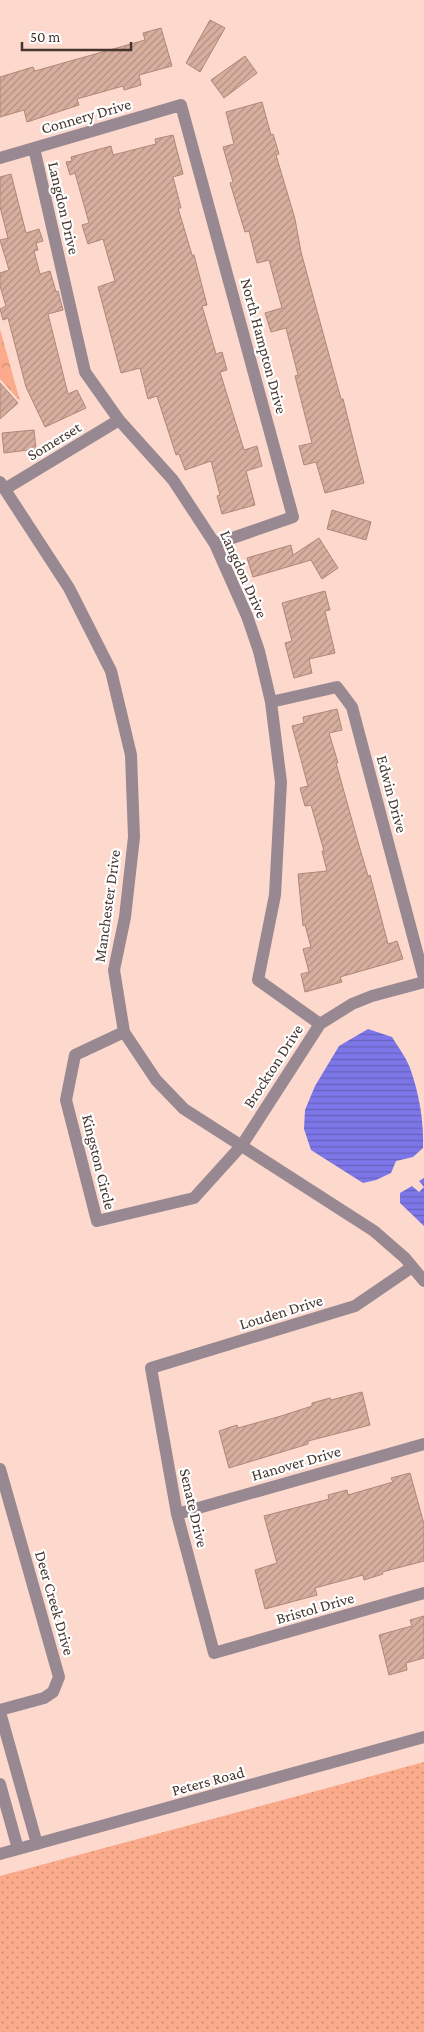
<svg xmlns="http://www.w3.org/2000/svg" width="424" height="2032" font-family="'Crimson Pro',serif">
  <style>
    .grass { fill: url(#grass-dots) }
    .park { fill: url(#park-crowns) }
    .water { fill: url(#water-rules) }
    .building { fill: url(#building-hatch); stroke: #af8778 }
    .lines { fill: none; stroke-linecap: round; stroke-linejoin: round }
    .minor { stroke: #988891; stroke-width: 12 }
    .labels { text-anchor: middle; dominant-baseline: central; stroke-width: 4.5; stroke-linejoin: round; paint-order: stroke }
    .street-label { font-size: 16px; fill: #45352e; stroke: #fff }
  </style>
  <defs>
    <pattern id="grass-dots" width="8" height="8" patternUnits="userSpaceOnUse" patternTransform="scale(1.25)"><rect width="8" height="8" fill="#fbab8b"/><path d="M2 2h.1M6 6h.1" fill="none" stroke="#cd8c72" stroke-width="1.8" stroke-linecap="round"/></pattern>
    <pattern id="park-crowns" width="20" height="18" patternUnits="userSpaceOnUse" patternTransform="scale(1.25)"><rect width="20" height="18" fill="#fbab8b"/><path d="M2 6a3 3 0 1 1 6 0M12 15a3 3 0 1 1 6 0" fill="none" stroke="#cd8c72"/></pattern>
    <pattern id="water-rules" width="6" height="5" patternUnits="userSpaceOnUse" patternTransform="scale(1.25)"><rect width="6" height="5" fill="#7c76e8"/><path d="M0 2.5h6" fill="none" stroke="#6762bc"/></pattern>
    <pattern id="building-hatch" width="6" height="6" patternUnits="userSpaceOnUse" patternTransform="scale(1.25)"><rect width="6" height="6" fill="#d8af9f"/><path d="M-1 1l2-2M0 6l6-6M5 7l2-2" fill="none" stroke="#b18f82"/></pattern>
  </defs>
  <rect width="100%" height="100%" fill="#fcd9cc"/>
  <path class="grass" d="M 424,1762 L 424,2032 L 0,2032 L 0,1876 Z"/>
  <path class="park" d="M 0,329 L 20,401 L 0,379 Z"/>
  <path class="water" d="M 368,1029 L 392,1037 C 398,1047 406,1057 410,1068 C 419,1093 424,1121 423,1148 L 413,1157 L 396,1161 L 391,1173 L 376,1180 L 363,1183 L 311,1150 L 304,1129 L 305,1110 L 315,1086 L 339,1046 Z
    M 424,1178 L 424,1226 L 400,1203 L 400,1193 L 412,1186 L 419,1192 L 424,1187 L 419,1181 Z"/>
  <path class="building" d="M 210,20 L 225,28 L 200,72 L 186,63 Z
    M 161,28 L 172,66 L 139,75 L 141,85 L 124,90 L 123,86 L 77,99 L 79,105 L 27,122 L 24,110 L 0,117 L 0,77 L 33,67 L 35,71 L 145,40 L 143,33 Z
    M 245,56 L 257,73 L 224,98 L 211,80 Z
    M 262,102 L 271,135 L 273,134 L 279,154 L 276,155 L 295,219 L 301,252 L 341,399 L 343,399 L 364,483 L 325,493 L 316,462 L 304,465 L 299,446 L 312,443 L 295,376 L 298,375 L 286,328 L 271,332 L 265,313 L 282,308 L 269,260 L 257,263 L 249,231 L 245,232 L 230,183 L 233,182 L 223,147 L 234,144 L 226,112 Z
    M 173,135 L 183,174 L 173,177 L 181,208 L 178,208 L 192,255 L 194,255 L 207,305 L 202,306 L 216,354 L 222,352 L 227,370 L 220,372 L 244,450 L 257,446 L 262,466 L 246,471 L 255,505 L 222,514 L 217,496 L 220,495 L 211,461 L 185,470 L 179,454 L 176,455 L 157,396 L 148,399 L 140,368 L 121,373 L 98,287 L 115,281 L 103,239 L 88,244 L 82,225 L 89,223 L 75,173 L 70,175 L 66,162 L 72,161 L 71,157 L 111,146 L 113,155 L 156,144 L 155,139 Z
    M 11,174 L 26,233 L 39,229 L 43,241 L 36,243 L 38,250 L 34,251 L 40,274 L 50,271 L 56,292 L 58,291 L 63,310 L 48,314 L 68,394 L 77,390 L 86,408 L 45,427 L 26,387 L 8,318 L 3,320 L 0,309 L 6,306 L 0,286 L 0,273 L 9,270 L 0,240 L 8,238 L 0,207 L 0,177 Z
    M 0,383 L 18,403 L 0,419 Z
    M 34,430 L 36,449 L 4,453 L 2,433 Z
    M 332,510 L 371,522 L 366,540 L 327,529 Z
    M 319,538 L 338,568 L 322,579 L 311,560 L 253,577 L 247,558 L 291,545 L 293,555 Z
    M 325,591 L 330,610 L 325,611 L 335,653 L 309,659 L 312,673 L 294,678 L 285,643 L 292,641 L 282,603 Z
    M 337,709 L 342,730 L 329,733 L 338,763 L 336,763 L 358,842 L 368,876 L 370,875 L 388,944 L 397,941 L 403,959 L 340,977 L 342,982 L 305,992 L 301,974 L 309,972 L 303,949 L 311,947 L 305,925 L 303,926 L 298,874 L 327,871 L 322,851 L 324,851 L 311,805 L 305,806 L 300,788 L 308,786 L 292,726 L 304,723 L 303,717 Z
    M 362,1392 L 370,1425 L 308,1441 L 308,1444 L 229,1468 L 219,1431 L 237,1425 L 238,1428 L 281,1416 L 312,1406 L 312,1403 L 330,1398 L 331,1400 Z
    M 410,1473 L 424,1524 L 424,1561 L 382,1572 L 383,1574 L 364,1580 L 363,1575 L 315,1588 L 317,1595 L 265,1609 L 255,1570 L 277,1563 L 264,1516 L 329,1499 L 328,1495 L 347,1490 L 348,1495 L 393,1482 L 391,1478 Z
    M 424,1616 L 424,1658 L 406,1663 L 407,1670 L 389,1675 L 379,1635 L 412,1626 L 410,1620 Z"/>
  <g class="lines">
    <path class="minor" d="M 34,148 L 85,372 L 119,420 L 173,480 L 215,544 L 247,616 L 259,651 L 271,702 L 281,782 L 275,895 L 258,980 L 320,1024
      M 0,158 L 181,105 L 293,517 L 215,544
      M 0,482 L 69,588 L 111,671 L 131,755 L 134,837 L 125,917 L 114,970 L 124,1032 L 156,1080 L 184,1109 L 374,1231 L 405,1258 L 424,1281
      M 5,489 L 119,420
      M 271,702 L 337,687 L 352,707 L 424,978
      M 124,1032 L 75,1055 L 66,1100 L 97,1221 L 194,1198 L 242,1145 L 320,1024 L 352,1004 L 372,996 L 424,982
      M 412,1267 L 355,1306 L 151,1368 L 177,1514 L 214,1653 L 424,1593
      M 0,1469 L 59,1677 L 53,1692 L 44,1698 L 0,1710
      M 177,1514 L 424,1444
      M 0,1712 L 37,1844
      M 0,1784 L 18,1849
      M 0,1854 L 424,1737"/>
  </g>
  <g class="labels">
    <g class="street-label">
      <text transform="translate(86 116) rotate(-16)">Connery Drive</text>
      <text transform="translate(64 208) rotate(77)">Langdon Drive</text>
      <text transform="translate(264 346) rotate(75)">North Hampton Drive</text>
      <text transform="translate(54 441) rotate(-31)">Somerset</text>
      <text transform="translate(244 574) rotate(66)">Langdon Drive</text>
      <text transform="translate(392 794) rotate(75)">Edwin Drive</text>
      <text transform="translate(107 906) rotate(-82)">Manchester Drive</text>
      <text transform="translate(273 1066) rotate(-57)">Brockton Drive</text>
      <text transform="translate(99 1162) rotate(76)">Kingston Circle</text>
      <text transform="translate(281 1312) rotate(-17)">Louden Drive</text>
      <text transform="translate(296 1463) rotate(-16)">Hanover Drive</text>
      <text transform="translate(194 1508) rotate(77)">Senate Drive</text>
      <text transform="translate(55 1603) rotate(74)">Deer Creek Drive</text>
      <text transform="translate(315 1608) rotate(-16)">Bristol Drive</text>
      <text transform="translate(208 1781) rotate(-15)">Peters Road</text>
    </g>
  </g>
  <path d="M22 42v8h109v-8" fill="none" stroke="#45352e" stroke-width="2.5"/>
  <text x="30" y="42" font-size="15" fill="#45352e" stroke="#ffffff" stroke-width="4" paint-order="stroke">50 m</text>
</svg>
